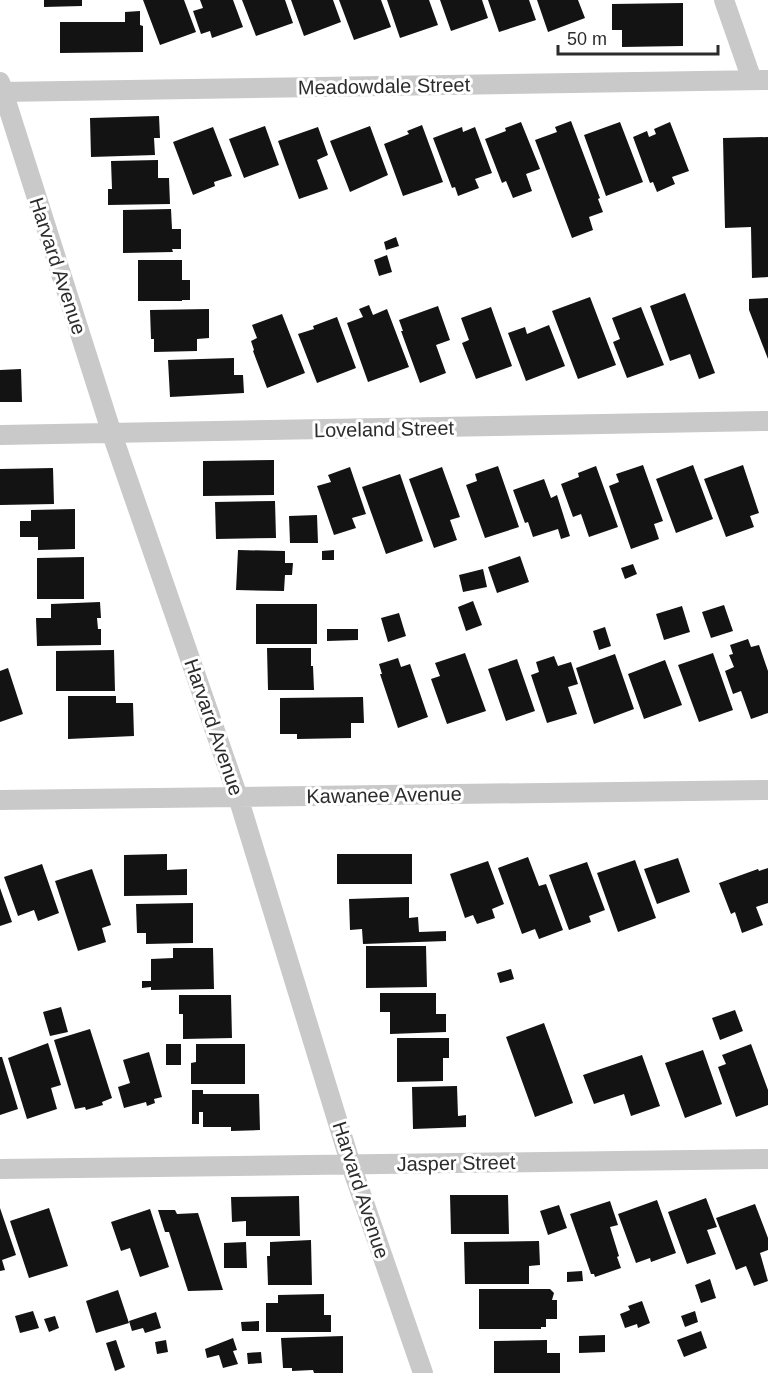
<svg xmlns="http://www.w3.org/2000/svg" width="768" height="1373" font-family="Arial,sans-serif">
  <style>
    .building { fill: #131313 }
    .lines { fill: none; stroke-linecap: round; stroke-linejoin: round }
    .street { stroke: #c9c9c9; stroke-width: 20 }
    .labels { text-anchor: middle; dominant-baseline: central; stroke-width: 6; stroke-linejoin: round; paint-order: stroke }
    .street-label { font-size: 20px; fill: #2c2c2c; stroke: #fff }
  </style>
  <rect width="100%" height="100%" fill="#fff"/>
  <path class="building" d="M 44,0 L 82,0 L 82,6 L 44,7 Z
    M 143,0 L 184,0 L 196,32 L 160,45 Z
    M 200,0 L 233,0 L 243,27 L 212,38 L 210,31 L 201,34 L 193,11 L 203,8 Z
    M 242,0 L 285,0 L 293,23 L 256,36 Z
    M 291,0 L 333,0 L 341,22 L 304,36 Z
    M 339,0 L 381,0 L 391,27 L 354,40 Z
    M 387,0 L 429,0 L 438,25 L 400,38 Z
    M 440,0 L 482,0 L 488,18 L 451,31 Z
    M 488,0 L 529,0 L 536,20 L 499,32 Z
    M 537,0 L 578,0 L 585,18 L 548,32 Z
    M 683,3 L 683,46 L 622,47 L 622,30 L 612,30 L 612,4 Z
    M 140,11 L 140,25 L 143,26 L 143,52 L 60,53 L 60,22 L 125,22 L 125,12 Z
    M 159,116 L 160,138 L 154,138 L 155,155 L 91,157 L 90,118 Z
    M 571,121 L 600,198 L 598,199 L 603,212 L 589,217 L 593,230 L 572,238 L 535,140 L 557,132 L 555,127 Z
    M 521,122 L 540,169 L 526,174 L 532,191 L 513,198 L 506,181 L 502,183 L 485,139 L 506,131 L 505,128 Z
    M 620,122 L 643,182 L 606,196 L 584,135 Z
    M 670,122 L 689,171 L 672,177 L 675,184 L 657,192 L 653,182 L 650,183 L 633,137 L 647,131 L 649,137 L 656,134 L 654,129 Z
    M 422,125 L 443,182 L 403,196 L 384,144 L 409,134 L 407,131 Z
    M 265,126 L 279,165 L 244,178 L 229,139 Z
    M 370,126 L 388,175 L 350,192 L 330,141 Z
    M 213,127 L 232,176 L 214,182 L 215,186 L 193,195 L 173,142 Z
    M 318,127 L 328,155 L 317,160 L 328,189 L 299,199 L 278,141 Z
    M 462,127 L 463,132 L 475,127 L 492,173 L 475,179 L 479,188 L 458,196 L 455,187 L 452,188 L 433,138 Z
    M 768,137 L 768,277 L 752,278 L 751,227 L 725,228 L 723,138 Z
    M 158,160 L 158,178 L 169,178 L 170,204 L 108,205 L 108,189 L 112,189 L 111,161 Z
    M 171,209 L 172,229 L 181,229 L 181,249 L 172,249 L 173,252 L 123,253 L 123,210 Z
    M 396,237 L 399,246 L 386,250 L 384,242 Z
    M 387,255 L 392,272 L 379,276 L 374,260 Z
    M 138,260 L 182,260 L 182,280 L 190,280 L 190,300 L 182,300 L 182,301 L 138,301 Z
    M 685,293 L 715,373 L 699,379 L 690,354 L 670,361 L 650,306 Z
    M 590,297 L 616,365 L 578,379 L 552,311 Z
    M 768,298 L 768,359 L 749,310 L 749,299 Z
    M 369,305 L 373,315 L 387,309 L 409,367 L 368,382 L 347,323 L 363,317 L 359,309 Z
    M 438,306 L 450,340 L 436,345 L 446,373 L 420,383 L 401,331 L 403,331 L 399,320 Z
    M 491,307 L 512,366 L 476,379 L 462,343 L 469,340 L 461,318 Z
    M 641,307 L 664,365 L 627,378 L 613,342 L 620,339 L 612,318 Z
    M 209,309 L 209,338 L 197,339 L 197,351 L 154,352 L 154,339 L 151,339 L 150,310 Z
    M 282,314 L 305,373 L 267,388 L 253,351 L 254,350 L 251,341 L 257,338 L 252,325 Z
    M 337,317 L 356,368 L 317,383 L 298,334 L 314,329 L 313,326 Z
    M 549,325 L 565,366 L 526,381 L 508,333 L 525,327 L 527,334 Z
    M 234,358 L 234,375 L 243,375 L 244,393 L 170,397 L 168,360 Z
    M 21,369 L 22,402 L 0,402 L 0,370 Z
    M 274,460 L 274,495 L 203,496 L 203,461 Z
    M 643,465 L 663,521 L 654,524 L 659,539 L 631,549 L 609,486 L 619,482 L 616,474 Z
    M 693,465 L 713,519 L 676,533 L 656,479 Z
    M 743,465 L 759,513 L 750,516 L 754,527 L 726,537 L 704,479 Z
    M 498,466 L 519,527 L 485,538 L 466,485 L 477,481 L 475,474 Z
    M 596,466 L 618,527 L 589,537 L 581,514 L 573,517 L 561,484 L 579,477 L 578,473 Z
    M 350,467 L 366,514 L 352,518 L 356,528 L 334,535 L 317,486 L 331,482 L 328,475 Z
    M 442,467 L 460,517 L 450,520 L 457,540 L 434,548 L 409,479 Z
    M 53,468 L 54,504 L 0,505 L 0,469 Z
    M 400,474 L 423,541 L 386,554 L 362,487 Z
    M 544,479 L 551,498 L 557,495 L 570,536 L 561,539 L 558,529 L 533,537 L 528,522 L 525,523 L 513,490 Z
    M 275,501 L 276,538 L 216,539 L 215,502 Z
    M 75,509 L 75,549 L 38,550 L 38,537 L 20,537 L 20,521 L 31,521 L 31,510 Z
    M 317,515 L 318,543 L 290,543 L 289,516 Z
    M 238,550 L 285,551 L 285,563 L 293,563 L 292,575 L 285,575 L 284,591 L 236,590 Z
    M 334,550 L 334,560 L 322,560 L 322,551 Z
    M 520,556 L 529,582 L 497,593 L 488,567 Z
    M 84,557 L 84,599 L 37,599 L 37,558 Z
    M 633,564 L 637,574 L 625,579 L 621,568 Z
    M 483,569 L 487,587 L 463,592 L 459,575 Z
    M 473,601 L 482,625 L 466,631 L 458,607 Z
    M 100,602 L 101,618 L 97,618 L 98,629 L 101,629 L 101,645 L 37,646 L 36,618 L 51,618 L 51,604 Z
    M 256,604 L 317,604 L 317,644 L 256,644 Z
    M 724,605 L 733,631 L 711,638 L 702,612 Z
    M 682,606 L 690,632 L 664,640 L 656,614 Z
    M 399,613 L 406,636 L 388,642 L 381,618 Z
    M 605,627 L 611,646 L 599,650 L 593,631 Z
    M 327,629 L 358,629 L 358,640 L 327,641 Z
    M 748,639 L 751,647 L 759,645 L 768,671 L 768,713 L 751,719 L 741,691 L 733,694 L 725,671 L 734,667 L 729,655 L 733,654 L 730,645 Z
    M 267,648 L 311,648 L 311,666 L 313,666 L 314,690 L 268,690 Z
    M 114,650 L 115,691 L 56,691 L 56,651 Z
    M 465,653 L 486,711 L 447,724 L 431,679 L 440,676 L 435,663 Z
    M 713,653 L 733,710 L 699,722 L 678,665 Z
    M 615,654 L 634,709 L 594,724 L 576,668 Z
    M 554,656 L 558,666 L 571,662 L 578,684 L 568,687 L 577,714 L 547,723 L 531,675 L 539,672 L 536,662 Z
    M 398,658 L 401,667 L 410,664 L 428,717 L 398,728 L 380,674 L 382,674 L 379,664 Z
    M 517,659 L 535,711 L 506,721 L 488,669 Z
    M 665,660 L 682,705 L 644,719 L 628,674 Z
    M 8,668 L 23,714 L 0,722 L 0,671 Z
    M 68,696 L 116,696 L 116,703 L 133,703 L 134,736 L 68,739 Z
    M 363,697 L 364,723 L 351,723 L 351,738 L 297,739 L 297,734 L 280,734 L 280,698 Z
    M 167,854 L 167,870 L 187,869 L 187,895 L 124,896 L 124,855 Z
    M 337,854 L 412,854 L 412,884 L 337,884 Z
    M 528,857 L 539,886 L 546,884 L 563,930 L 539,939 L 535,929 L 522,934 L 498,868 Z
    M 678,858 L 690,892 L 657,904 L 644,869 Z
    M 635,860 L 656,918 L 618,932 L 597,873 Z
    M 488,861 L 504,904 L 492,909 L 495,918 L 477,924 L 473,915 L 465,918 L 450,874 Z
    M 587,862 L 605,910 L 589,916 L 591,922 L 569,930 L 549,875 Z
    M 42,864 L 59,913 L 38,921 L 34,910 L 18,916 L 4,877 Z
    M 768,868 L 768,903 L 756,907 L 763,925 L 742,933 L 735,912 L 731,914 L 719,883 L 758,869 L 759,871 Z
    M 92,869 L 111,925 L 102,928 L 106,942 L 78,951 L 55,881 Z
    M 0,888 L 12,922 L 0,926 Z
    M 409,897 L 409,918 L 418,917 L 419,932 L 446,931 L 446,941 L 363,944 L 362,929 L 350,930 L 349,899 Z
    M 193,903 L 193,943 L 146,944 L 146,933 L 137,933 L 136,904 Z
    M 366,946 L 426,946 L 427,987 L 366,988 Z
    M 173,948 L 213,948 L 214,989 L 151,990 L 151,987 L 142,988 L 142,981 L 151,981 L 151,959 L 173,958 Z
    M 511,969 L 514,979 L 500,983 L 497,973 Z
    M 380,993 L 436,993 L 436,1014 L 446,1014 L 446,1032 L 390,1034 L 390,1012 L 380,1012 Z
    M 179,995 L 231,995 L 232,1038 L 183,1039 L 183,1014 L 179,1014 Z
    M 61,1007 L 68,1032 L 50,1036 L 43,1012 Z
    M 735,1010 L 743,1031 L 720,1040 L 712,1018 Z
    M 544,1023 L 573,1103 L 535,1117 L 506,1037 Z
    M 90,1029 L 112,1098 L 102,1102 L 103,1105 L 86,1110 L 85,1107 L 75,1109 L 54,1040 Z
    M 397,1038 L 449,1038 L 449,1058 L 443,1058 L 443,1081 L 397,1082 Z
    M 48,1043 L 61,1085 L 51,1088 L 57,1109 L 27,1119 L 8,1058 Z
    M 166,1044 L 181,1044 L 181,1065 L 166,1065 Z
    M 196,1044 L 245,1044 L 245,1084 L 191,1084 L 191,1063 L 196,1062 Z
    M 751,1044 L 768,1090 L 768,1105 L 736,1117 L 718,1067 L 726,1064 L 722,1055 Z
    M 703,1050 L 722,1104 L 685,1118 L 665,1063 Z
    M 149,1052 L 162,1097 L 154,1099 L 155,1103 L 147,1106 L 146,1102 L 124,1108 L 118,1087 L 130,1083 L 123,1060 Z
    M 642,1055 L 660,1106 L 631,1116 L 624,1094 L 594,1104 L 583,1075 Z
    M 0,1057 L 2,1057 L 18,1109 L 0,1115 Z
    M 457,1086 L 458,1116 L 466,1115 L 466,1127 L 413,1129 L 412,1087 Z
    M 192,1090 L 203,1090 L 203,1094 L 259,1094 L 260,1130 L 231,1131 L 231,1127 L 203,1127 L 203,1112 L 199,1112 L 199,1124 L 192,1124 Z
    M 450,1195 L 508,1195 L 509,1234 L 451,1234 Z
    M 299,1196 L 300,1236 L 246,1236 L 246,1221 L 232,1222 L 231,1197 Z
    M 706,1198 L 717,1227 L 707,1230 L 716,1254 L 687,1264 L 668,1212 Z
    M 657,1200 L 676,1253 L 651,1262 L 650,1258 L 636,1263 L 618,1214 Z
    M 610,1201 L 618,1225 L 610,1227 L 619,1256 L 617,1257 L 621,1268 L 595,1277 L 594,1274 L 591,1274 L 570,1214 Z
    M 755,1204 L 768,1238 L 768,1250 L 760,1253 L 768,1281 L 754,1286 L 746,1266 L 736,1270 L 716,1218 Z
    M 559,1205 L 567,1228 L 548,1235 L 540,1211 Z
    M 0,1208 L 16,1255 L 2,1260 L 5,1270 L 0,1271 Z
    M 49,1208 L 68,1266 L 29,1278 L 10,1221 Z
    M 150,1209 L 169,1267 L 140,1277 L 130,1248 L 121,1251 L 111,1222 Z
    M 158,1210 L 175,1210 L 177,1214 L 198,1213 L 223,1290 L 188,1291 L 169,1232 L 165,1232 Z
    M 311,1240 L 312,1285 L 268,1285 L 267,1256 L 270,1256 L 270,1242 Z
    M 539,1241 L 540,1265 L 529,1266 L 529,1284 L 465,1284 L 464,1242 Z
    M 246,1242 L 247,1268 L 224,1268 L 224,1243 Z
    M 582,1271 L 583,1281 L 567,1282 L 567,1272 Z
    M 710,1279 L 716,1298 L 701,1303 L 695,1285 Z
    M 479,1289 L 550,1289 L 554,1293 L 552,1300 L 557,1300 L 557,1319 L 546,1319 L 546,1327 L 541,1327 L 541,1329 L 479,1329 Z
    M 118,1290 L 129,1323 L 96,1333 L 86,1301 Z
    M 324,1294 L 324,1315 L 331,1315 L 331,1332 L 266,1332 L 266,1303 L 278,1303 L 278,1295 Z
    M 642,1301 L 650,1323 L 638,1328 L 637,1324 L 625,1328 L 620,1314 L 630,1310 L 628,1306 Z
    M 33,1311 L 39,1328 L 20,1333 L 15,1316 Z
    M 695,1311 L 698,1322 L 685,1327 L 681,1316 Z
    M 156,1312 L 161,1328 L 145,1333 L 143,1328 L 132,1331 L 129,1321 Z
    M 55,1316 L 59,1328 L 49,1332 L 44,1319 Z
    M 259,1321 L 259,1331 L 242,1331 L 241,1322 Z
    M 701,1331 L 707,1348 L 684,1357 L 677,1340 Z
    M 605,1335 L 605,1352 L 579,1353 L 579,1336 Z
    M 343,1336 L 343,1373 L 314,1373 L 313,1370 L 292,1371 L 292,1368 L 283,1368 L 281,1338 Z
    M 233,1338 L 237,1350 L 233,1351 L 238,1364 L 223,1368 L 219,1355 L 207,1358 L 205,1349 Z
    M 116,1340 L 125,1367 L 115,1371 L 106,1343 Z
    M 166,1340 L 168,1352 L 157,1354 L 155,1342 Z
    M 547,1340 L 547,1353 L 560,1353 L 560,1373 L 494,1373 L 494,1341 Z
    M 261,1352 L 262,1363 L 248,1364 L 247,1353 Z"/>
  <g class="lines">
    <path class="street" d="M 724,0 L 752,80
      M 0,82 L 112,434 L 238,797 L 351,1165 L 423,1373
      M 0,92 L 768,80
      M 0,435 L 768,421
      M 0,800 L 768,790
      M 0,1169 L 768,1159"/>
  </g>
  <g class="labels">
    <g class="street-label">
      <text transform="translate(384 86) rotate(-1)">Meadowdale Street</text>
      <text transform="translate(58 266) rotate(72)">Harvard Avenue</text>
      <text transform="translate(384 429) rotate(-1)">Loveland Street</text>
      <text transform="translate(214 727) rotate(71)">Harvard Avenue</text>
      <text transform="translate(384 795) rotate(-1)">Kawanee Avenue</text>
      <text transform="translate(456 1163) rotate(-1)">Jasper Street</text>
      <text transform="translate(361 1190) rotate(72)">Harvard Avenue</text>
    </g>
  </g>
  <path d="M558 45v9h160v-9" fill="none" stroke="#2c2c2c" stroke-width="3"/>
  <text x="567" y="45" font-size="18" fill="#2c2c2c" stroke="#ffffff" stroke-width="4.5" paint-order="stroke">50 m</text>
</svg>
